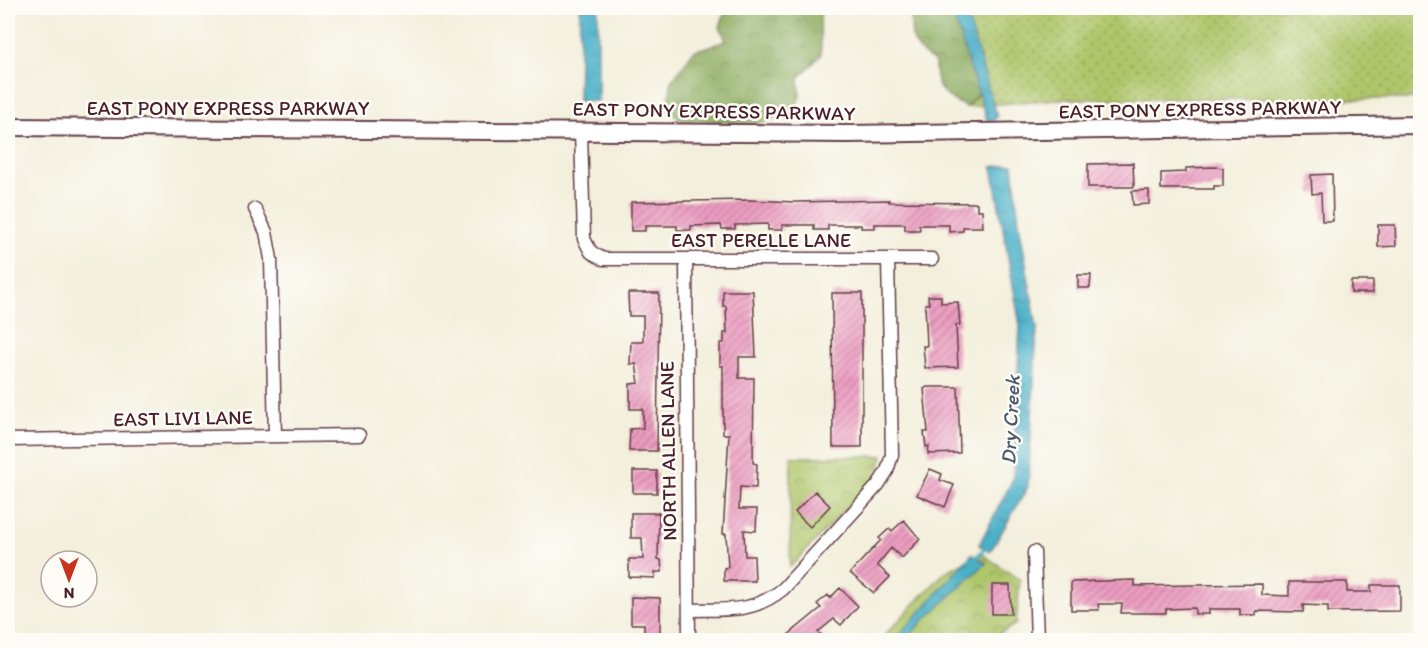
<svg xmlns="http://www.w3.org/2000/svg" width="1428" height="648" font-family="Itim,sans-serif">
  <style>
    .grass { fill: url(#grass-dots); stroke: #7c724b; stroke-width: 1.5 }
    .forest { fill: url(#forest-crowns); stroke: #6a6545; stroke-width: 1.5 }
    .park { fill: url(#park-crowns); stroke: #7c724b; stroke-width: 1.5 }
    .water { fill: url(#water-ripples); stroke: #4a687a; stroke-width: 1.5 }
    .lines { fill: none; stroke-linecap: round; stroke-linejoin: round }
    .stream { stroke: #49b0c8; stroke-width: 4 }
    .building { fill: url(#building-hatch) }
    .street-casing { stroke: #633e46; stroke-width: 15 }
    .secondary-casing { stroke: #633e46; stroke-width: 20 }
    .street { stroke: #fff; stroke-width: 12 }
    .secondary { stroke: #fff; stroke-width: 16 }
    .labels { text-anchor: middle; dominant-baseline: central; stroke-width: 5; stroke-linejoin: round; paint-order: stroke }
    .street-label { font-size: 20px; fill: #4a1f2b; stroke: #fdfcf7 }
    .water-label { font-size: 21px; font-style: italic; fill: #4a596a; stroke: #fdfcf7 }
  </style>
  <defs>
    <pattern id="grass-dots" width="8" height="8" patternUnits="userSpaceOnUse" patternTransform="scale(1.5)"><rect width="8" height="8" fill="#afc66b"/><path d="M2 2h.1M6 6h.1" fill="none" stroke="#90a058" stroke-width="1.8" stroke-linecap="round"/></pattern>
    <pattern id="forest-crowns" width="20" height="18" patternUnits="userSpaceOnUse" patternTransform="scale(1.5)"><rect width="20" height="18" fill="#8bab5f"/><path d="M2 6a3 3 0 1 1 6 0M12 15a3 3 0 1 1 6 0" fill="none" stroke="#748b4f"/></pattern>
    <pattern id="park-crowns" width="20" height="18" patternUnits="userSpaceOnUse" patternTransform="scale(1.5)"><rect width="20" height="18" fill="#afc66b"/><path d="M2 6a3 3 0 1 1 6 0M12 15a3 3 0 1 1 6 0" fill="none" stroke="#90a058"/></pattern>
    <pattern id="water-ripples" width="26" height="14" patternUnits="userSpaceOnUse" patternTransform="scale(1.5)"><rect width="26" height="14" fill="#49b0c8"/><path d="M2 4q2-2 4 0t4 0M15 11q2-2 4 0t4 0" fill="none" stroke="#3f8fa3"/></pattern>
    <pattern id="building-hatch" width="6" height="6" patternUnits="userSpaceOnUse" patternTransform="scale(1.5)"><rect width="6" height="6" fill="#ec9dc1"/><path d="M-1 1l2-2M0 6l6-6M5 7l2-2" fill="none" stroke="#c17f9d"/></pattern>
  </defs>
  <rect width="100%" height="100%" fill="#fdfcf7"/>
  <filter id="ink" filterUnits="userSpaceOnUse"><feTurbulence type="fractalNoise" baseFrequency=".0167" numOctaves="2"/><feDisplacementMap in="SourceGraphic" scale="12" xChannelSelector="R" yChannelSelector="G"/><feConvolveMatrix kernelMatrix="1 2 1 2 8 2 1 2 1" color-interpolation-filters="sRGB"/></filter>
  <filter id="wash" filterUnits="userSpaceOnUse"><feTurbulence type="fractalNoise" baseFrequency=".008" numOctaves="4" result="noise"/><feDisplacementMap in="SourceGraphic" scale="24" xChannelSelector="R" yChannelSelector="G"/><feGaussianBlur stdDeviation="1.35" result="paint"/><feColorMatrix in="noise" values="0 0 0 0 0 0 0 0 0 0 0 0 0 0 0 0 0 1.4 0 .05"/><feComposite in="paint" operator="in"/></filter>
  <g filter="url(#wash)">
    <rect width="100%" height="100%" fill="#f3efdc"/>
    <path class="grass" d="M 967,8 L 1420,8 L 1420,99 L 1055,99 L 966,107 L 982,90 L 962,40 Z"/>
    <path class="forest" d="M 726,8 L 820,8 L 821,55 L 799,78 L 800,96 L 794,110 L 763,123 L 682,121 L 669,111 L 671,81 L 694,51 L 726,41 L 720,27 Z
      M 912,8 L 968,8 L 962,40 L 982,90 L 966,107 C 943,95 934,90 935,62 C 909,47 910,35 912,8 Z"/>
    <path class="park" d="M 883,456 L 878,475 L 790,567 L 791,457 Z
      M 981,553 L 1020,580 L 1016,624 L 988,640 L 880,640 L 945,572 Z"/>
    <path class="water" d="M 580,8 L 598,8 L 598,101 L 578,101 Z
      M 951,8 L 965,8 L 997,117 L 993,121 L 987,120 Z
      M 1013,164 L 1019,223 L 1037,328 L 1028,487 L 990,552 L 979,545 L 1013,479 L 1020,325 L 992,167 Z
      M 972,554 L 986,563 L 923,621 L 906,640 L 895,640 Z"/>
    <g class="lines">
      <path class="stream" d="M 975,559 L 988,545"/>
    </g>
    <g id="blocks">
      <path class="building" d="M 1133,163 L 1134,187 L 1088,187 L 1088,164 Z
        M 1214,167 L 1223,168 L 1223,186 L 1214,186 L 1214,189 L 1161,189 L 1161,173 L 1186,172 L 1186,168 Z
        M 1332,174 L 1333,221 L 1322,221 L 1321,193 L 1312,194 L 1311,175 Z
        M 1149,190 L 1149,204 L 1133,205 L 1132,191 Z
        M 749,200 L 796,202 L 889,200 L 889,202 L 977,203 L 977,210 L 982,210 L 983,227 L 963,227 L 963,231 L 949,232 L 949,225 L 919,225 L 920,230 L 905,230 L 905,224 L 875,224 L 875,228 L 861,228 L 861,225 L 828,225 L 828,230 L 814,230 L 814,225 L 782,225 L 782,230 L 768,230 L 768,224 L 735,225 L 735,229 L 722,229 L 721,225 L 691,226 L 691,230 L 677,230 L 677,226 L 645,226 L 645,231 L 631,231 L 631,202 Z
        M 1378,225 L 1395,225 L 1396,246 L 1378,247 Z
        M 1078,275 L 1091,275 L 1090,288 L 1078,288 Z
        M 1351,281 L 1373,281 L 1373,293 L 1351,293 Z
        M 723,291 L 753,291 L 756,357 L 739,357 L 739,378 L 754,378 L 753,463 L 757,464 L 756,488 L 740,487 L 739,509 L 757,509 L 756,531 L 744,530 L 745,556 L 754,556 L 755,581 L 724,581 L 724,568 L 728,567 L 726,534 L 723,534 L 729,434 L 723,434 L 723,366 L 720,366 L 720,343 L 724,343 L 724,333 L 727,333 L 726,306 L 723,306 Z
        M 628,293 L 659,293 L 657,451 L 629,451 L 630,429 L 643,428 L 643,409 L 630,409 L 630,384 L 639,383 L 636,364 L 630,364 L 631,342 L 643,342 L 643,316 L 629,316 Z
        M 832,293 L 862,293 L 862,447 L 833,447 Z
        M 928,296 L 941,296 L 941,303 L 958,302 L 960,325 L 956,325 L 958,367 L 925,368 L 923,346 L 927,346 L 925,304 L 929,304 Z
        M 927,387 L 958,387 L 960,453 L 928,454 L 929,446 L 926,447 L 924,432 L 928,432 L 924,389 Z
        M 930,469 L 942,474 L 940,480 L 954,485 L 945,507 L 917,495 Z
        M 633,471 L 657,471 L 657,493 L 633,493 Z
        M 815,491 L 830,506 L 810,527 L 795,512 Z
        M 631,513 L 659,513 L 658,559 L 661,560 L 662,572 L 655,572 L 655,578 L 629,577 L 629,559 L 643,559 L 642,538 L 631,538 Z
        M 904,520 L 920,539 L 902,558 L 891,548 L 877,565 L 890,577 L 874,593 L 850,573 L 881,540 L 879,538 L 889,529 L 892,531 Z
        M 1135,580 L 1135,586 L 1262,584 L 1262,595 L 1289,596 L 1289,582 L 1347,582 L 1347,592 L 1371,592 L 1371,585 L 1400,585 L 1400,611 L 1328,612 L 1328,606 L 1303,605 L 1303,612 L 1256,611 L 1256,615 L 1240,615 L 1240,609 L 1209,609 L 1209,614 L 1195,614 L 1195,608 L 1166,609 L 1166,613 L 1121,613 L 1122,604 L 1098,604 L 1099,610 L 1071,610 L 1071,582 Z
        M 992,585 L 1010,585 L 1011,614 L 992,614 Z
        M 840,588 L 858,606 L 841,625 L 834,619 L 818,632 L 827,640 L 782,640 L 821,608 L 817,604 L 828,595 L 830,598 Z
        M 631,597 L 660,598 L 660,640 L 644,640 L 644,624 L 631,624 Z"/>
    </g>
  </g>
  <g filter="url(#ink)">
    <use href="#blocks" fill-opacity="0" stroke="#633e46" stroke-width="1.5"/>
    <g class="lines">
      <defs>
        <path id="street" d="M 581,131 L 584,239 L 591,252 L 603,259 L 932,259
          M 255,209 L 266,232 L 271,259 L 275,436
          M 686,260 L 689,640
          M 8,440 L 359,435
          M 1034,552 L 1037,640
          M 689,610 C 727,609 752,614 783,589 L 878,485 L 887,471 L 892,455 L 888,259"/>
        <path id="secondary" d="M 8,127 L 848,134 L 1420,125"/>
      </defs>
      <use href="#street" class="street-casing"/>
      <use href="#secondary" class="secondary-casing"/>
      <use href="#street" class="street"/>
      <use href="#secondary" class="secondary"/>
    </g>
  </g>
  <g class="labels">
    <g class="street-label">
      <text x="228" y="108">EAST PONY EXPRESS PARKWAY</text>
      <text transform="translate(1200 109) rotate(-1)">EAST PONY EXPRESS PARKWAY</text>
      <text transform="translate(714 111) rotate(1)">EAST PONY EXPRESS PARKWAY</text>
      <text x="761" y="240">EAST PERELLE LANE</text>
      <text transform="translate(183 418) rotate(-1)">EAST LIVI LANE</text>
      <text transform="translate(668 451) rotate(-91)">NORTH ALLEN LANE</text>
    </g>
    <g class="water-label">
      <text transform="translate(1010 420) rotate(-87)">Dry Creek</text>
    </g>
  </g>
  <rect width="1428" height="648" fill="none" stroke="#fdfcf7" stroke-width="30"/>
  <g transform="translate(69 579) rotate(180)"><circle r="28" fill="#fdfcf7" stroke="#b5a4a5" stroke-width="1.5"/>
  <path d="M0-4.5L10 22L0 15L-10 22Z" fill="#c8321e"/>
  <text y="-9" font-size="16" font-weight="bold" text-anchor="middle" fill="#4a1f2b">N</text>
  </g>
</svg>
